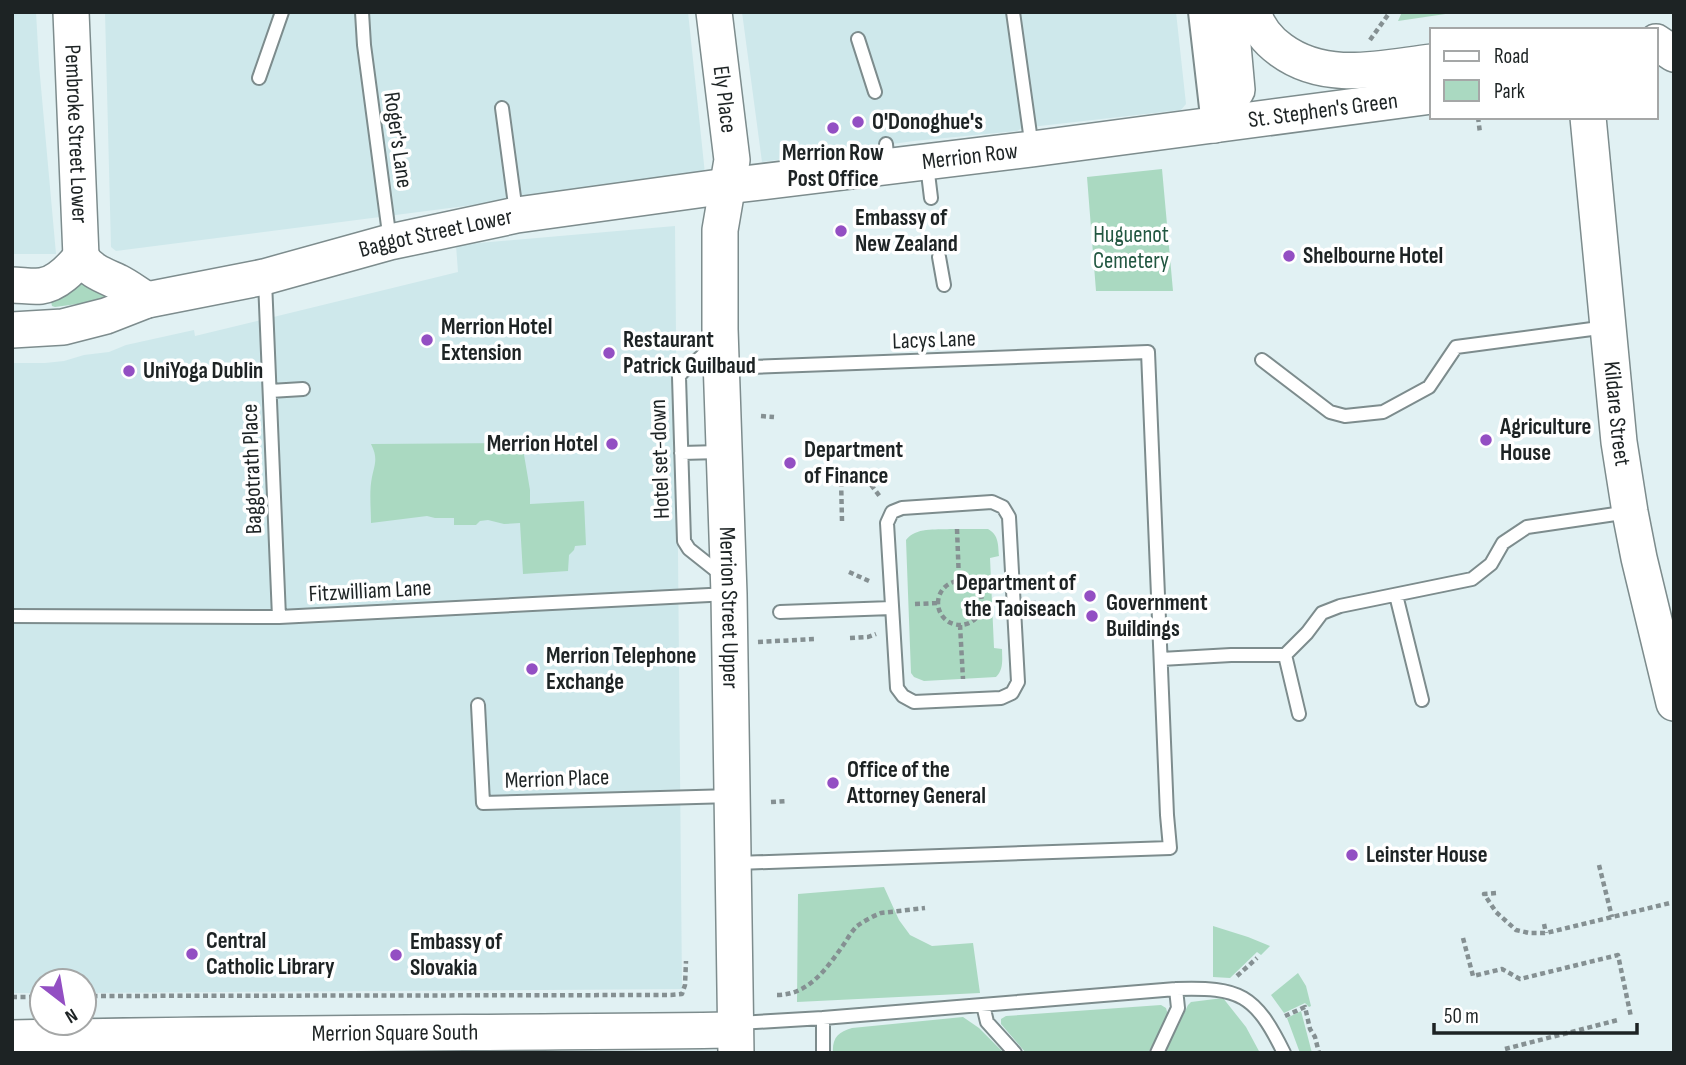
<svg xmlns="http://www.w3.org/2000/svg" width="1686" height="1065" font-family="'Sofia Sans Condensed',sans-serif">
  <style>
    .built { fill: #cee8eb }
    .green { fill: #aad9c1 }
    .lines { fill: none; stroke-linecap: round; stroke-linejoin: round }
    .lane-casing { stroke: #7d8c8d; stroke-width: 16 }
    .street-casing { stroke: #7d8c8d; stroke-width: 28 }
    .secondary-casing { stroke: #7d8c8d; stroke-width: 38 }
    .path { stroke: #859092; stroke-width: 4.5; stroke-dasharray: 5 3.5; stroke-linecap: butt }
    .lane { stroke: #fff; stroke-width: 12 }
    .street { stroke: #fff; stroke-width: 24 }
    .secondary { stroke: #fff; stroke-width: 35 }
    .poi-dot { fill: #934fc3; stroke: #fff; stroke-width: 2.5 }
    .labels { text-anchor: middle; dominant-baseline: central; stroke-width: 7; stroke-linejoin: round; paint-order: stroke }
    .street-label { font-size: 23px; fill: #1d2324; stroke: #fff }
    .poi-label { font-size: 23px; font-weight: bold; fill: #1d2324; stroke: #fff; text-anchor: start }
    .park-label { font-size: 23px; fill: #225741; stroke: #fff }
  </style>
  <rect width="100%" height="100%" fill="#e1f1f3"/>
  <path class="built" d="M 12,12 L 36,12 L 39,65 L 56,254 L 12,254 Z
    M 105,12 L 688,12 L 705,174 L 582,191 L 116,251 L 111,247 Z
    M 742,12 L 1176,12 L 1186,104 L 1181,110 L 1022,128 L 1017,131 L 914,141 L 762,162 Z
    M 675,226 L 682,989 L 84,993 L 84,981 L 42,981 L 42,993 L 12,993 L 12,363 L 45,363 L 64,361 L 84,355 L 109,352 L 126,345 L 194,330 L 195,336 L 458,272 L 456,245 Z"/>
  <path class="green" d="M 1402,12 L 1459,12 L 1398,21 Z
    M 1162,169 L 1173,291 L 1096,291 L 1087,177 Z
    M 78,274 L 105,292 L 105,297 L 100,301 L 55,307 L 52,306 L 49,293 Z
    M 522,443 L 530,490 L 530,504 L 584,501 L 586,545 L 575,546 L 574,550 L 569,555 L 568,571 L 523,574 L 520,523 L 504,524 L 488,520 L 480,521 L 476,525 L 454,525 L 454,518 L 435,518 L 427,516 L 371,523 C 371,509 369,491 372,477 C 375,463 378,458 371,444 Z
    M 950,529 L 988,529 C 999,535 998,545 999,556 L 990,558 L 994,648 L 1002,649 C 1002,659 1004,669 996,677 L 924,681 L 914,677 L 911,673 L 906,540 C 916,527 935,530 950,529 Z
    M 884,887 L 899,920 L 910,935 L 932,946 L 973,943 L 980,993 L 797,1002 L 798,894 Z
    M 1213,926 L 1248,937 L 1270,946 L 1261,955 L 1257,952 L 1230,978 L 1213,977 Z
    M 1298,973 L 1306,986 L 1311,1006 L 1309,1007 L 1305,1003 L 1284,1013 L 1271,995 Z
    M 1223,998 L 1246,1027 L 1260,1053 L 1165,1053 L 1188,1005 L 1191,1002 Z
    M 1161,1005 L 1166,1008 L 1168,1015 L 1148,1053 L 1026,1053 L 1001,1024 L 1001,1019 L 1006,1016 Z
    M 1301,1011 L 1312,1053 L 1300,1053 L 1287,1018 Z
    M 963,1017 L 979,1028 L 1004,1053 L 833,1053 C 832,1038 838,1032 852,1028 Z"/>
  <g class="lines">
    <defs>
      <path id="lane" d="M 362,12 L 364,45 L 390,241
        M 1013,12 L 1032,148
        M 858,39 L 875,92
        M 259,78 L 282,12
        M 502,108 L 516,212
        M 886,144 L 888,166
        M 927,165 L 931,198
        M 939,257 L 944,285
        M 265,281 L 279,617
        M 712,343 C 708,350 703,356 696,361 C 690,367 683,369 679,377 L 684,541 L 689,549 L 723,576
        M 1262,360 L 1330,412 L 1345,416 L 1383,412 L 1429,387 L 1456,347 L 1607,327
        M 724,368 L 1148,352 L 1167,815 L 1170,848 L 737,863
        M 270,391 L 303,389
        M 681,453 L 720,452
        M 992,502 L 1003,507 L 1009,517 L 1018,682 L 1012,693 L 1001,698 L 914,702 L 903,696 L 897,688 L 887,523 L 892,512 L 902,508 Z
        M 1396,595 L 1422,700
        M 780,612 L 892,608
        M 12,616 L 279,617 L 729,594
        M 1285,655 L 1299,714
        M 1161,659 L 1231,655 L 1285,655 L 1307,633 L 1322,613 L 1340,606 L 1472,579 L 1491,564 L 1503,543 L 1527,527 L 1629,512
        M 478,705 L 483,803 L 732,796
        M 983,1005 L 987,1022 L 1015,1053
        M 739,1023 L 823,1018
        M 823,1053 L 823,1018 L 1176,989 C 1240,987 1255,994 1284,1053
        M 1157,1053 L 1178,1008 L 1176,989"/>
      <path id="street" d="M 1201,12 L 1214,125"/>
      <g id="secondary">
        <path id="s1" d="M 71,12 L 81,257"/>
        <path id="s2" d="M 714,12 L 732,160 L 720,230 L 720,329 L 729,594 L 736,1053"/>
        <path d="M 1253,12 C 1258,29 1267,40 1281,50 C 1326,83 1381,68 1432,62"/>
        <path d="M 1656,42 L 1674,54"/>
        <path id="s3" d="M 1588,117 L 1619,442 L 1630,512 L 1639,558 L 1674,703"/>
        <path d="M 1214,125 L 1237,90 L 1230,12"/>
        <path d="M 81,257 C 90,271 103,275 118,282 C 128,287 137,294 147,300"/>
        <path d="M 12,285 C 21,285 32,287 41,286 C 57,284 71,269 81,257"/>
        <path id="s4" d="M 12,330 L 63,327 L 106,316 L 147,300 L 264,277 L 390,242 L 517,215 L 727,186 L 1032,149 L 1432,96"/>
        <path id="s5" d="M 12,1038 C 253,1033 494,1033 735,1030"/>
      </g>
    </defs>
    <use href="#lane" class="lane-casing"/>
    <use href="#street" class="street-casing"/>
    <use href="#secondary" class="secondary-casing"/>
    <path class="path" d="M 1370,40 L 1390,12
      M 1478,117 L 1480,133
      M 761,416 L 774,417
      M 842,521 L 841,478 L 866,478 L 881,498
      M 957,529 L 959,581
      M 849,572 L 869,581
      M938 603a22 22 0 1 1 44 0a22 22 0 1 1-44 0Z
      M 1031,603 L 1042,603
      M 915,604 L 938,603
      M 960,625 L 963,679
      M 850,638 L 868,637 L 876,634
      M 758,642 L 816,639
      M 771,802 L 787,801
      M 1599,865 L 1612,917
      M 1496,893 L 1484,894 L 1496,912 L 1516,930 L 1529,933 L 1546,933 L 1674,902
      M 1544,924 L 1546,933
      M 1463,938 L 1473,976 L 1502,969 L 1520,979 L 1618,955 L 1631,1017
      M 1237,976 L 1257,958
      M 777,995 C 809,995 827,968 844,944 C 848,938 852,931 857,926 C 864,921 873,916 881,913 L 925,908
      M 84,996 L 671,995 L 682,994 L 685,985 L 686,961
      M 12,997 L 42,997
      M 1285,1016 L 1305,1007 L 1310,1029 L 1315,1037 L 1319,1053
      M 1505,1049 L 1618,1020"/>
    <use href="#lane" class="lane"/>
    <use href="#street" class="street"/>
    <use href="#secondary" class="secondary"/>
  </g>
  <g class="poi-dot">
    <circle cx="858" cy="122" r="7"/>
    <circle cx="833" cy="128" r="7"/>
    <circle cx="841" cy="231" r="7"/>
    <circle cx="1289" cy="256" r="7"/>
    <circle cx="427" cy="340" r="7"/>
    <circle cx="609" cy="353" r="7"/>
    <circle cx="129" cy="371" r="7"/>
    <circle cx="1486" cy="440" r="7"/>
    <circle cx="612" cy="444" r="7"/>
    <circle cx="790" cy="463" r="7"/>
    <circle cx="1090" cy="596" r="7"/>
    <circle cx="1092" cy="616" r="7"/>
    <circle cx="532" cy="669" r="7"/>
    <circle cx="833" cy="783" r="7"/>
    <circle cx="1352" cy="855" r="7"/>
    <circle cx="192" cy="954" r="7"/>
    <circle cx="396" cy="955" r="7"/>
  </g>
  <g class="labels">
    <g class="street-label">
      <text stroke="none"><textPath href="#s2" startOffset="88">Ely Place</textPath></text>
      <text stroke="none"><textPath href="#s4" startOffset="1332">St. Stephen's Green</textPath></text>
      <text stroke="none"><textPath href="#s1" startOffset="122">Pembroke Street Lower</textPath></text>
      <text transform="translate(398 140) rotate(82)">Roger's Lane</text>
      <text stroke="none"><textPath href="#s4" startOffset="976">Merrion Row</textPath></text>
      <text stroke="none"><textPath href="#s4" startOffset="436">Baggot Street Lower</textPath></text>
      <text transform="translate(934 340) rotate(-2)">Lacys Lane</text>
      <text stroke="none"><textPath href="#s3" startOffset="298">Kildare Street</textPath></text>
      <text transform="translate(660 459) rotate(-92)">Hotel set-down</text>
      <text transform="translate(252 469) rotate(-92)">Baggotrath Place</text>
      <text transform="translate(370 591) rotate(-3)">Fitzwilliam Lane</text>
      <text stroke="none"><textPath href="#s2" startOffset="598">Merrion Street Upper</textPath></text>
      <text transform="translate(557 779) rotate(-2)">Merrion Place</text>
      <text stroke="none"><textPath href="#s5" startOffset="383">Merrion Square South</textPath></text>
    </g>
    <g class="poi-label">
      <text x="872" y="122">O'Donoghue's</text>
      <text x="833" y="153" text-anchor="middle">Merrion Row<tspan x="833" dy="26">Post Office</tspan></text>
      <text x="855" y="218">Embassy of<tspan x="855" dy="26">New Zealand</tspan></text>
      <text x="1303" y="256">Shelbourne Hotel</text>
      <text x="441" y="327">Merrion Hotel<tspan x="441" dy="26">Extension</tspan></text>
      <text x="623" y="340">Restaurant<tspan x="623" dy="26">Patrick Guilbaud</tspan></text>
      <text x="143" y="371">UniYoga Dublin</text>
      <text x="1500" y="427">Agriculture<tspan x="1500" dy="26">House</tspan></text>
      <text x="598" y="444" text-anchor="end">Merrion Hotel</text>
      <text x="804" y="450">Department<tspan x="804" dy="26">of Finance</tspan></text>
      <text x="1076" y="583" text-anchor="end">Department of<tspan x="1076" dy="26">the Taoiseach</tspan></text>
      <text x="1106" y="603">Government<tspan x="1106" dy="26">Buildings</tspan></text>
      <text x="546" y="656">Merrion Telephone<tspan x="546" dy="26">Exchange</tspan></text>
      <text x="847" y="770">Office of the<tspan x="847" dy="26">Attorney General</tspan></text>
      <text x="1366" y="855">Leinster House</text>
      <text x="206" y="941">Central<tspan x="206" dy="26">Catholic Library</tspan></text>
      <text x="410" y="942">Embassy of<tspan x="410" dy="26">Slovakia</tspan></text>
    </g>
    <g class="park-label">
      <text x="1131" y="235">Huguenot<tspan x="1131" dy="26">Cemetery</tspan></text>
    </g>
  </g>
  <rect width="1686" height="1065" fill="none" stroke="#1d2324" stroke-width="28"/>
  <rect x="1430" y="28" width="228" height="91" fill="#ffffff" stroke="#a5a7a7" stroke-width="2"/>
  <rect x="1444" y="51" width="35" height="10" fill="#ffffff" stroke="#a5a7a7" stroke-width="2"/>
  <text x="1494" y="63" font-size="21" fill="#1d2324">Road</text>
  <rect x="1444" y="80" width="35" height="21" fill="#aad9c1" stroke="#a5a7a7" stroke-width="2"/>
  <text x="1494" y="98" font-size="21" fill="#1d2324">Park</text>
  <g transform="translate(63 1002) rotate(149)"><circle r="33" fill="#ffffff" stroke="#a5a7a7" stroke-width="2"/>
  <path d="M0-5L12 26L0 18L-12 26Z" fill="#934fc3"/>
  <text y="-10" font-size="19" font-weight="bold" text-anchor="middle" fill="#1d2324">N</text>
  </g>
  <path d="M1434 1023v10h203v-10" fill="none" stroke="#1d2324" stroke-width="3.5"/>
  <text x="1444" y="1023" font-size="21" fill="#1d2324" stroke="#ffffff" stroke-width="5" paint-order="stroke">50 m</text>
</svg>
